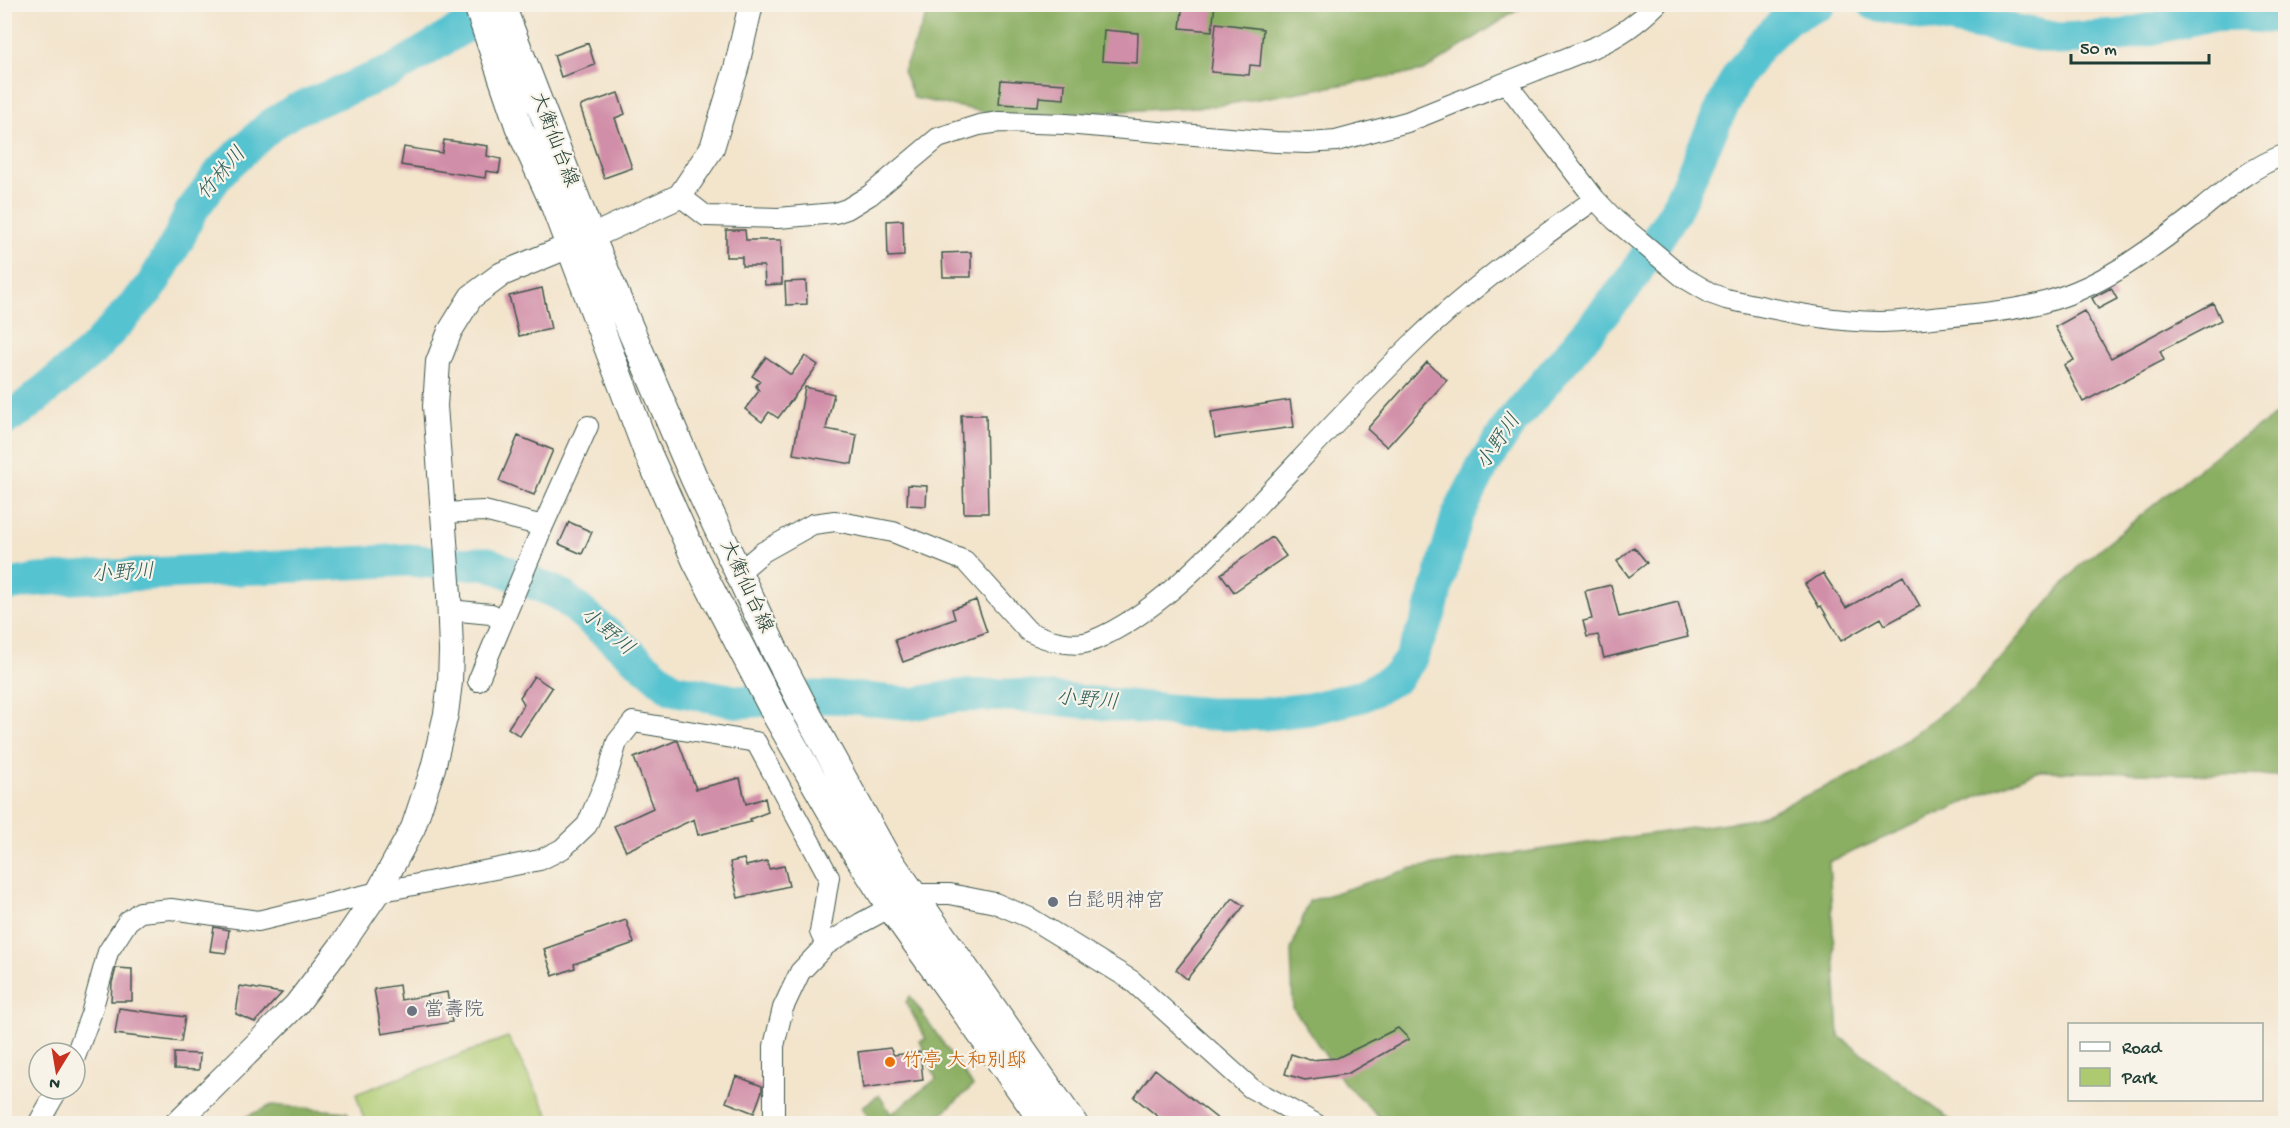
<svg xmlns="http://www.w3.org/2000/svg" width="2290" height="1128" font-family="'Gochi Hand','Klee One',sans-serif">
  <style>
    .green { fill: #adca70; stroke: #668452; stroke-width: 1.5 }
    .forest { fill: #8aae62; stroke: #54764b; stroke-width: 1.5 }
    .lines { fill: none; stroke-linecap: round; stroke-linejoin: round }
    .river { stroke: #57c3d0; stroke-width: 33 }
    .building { fill: #d18ea8 }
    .minor-casing { stroke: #3f564b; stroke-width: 22 }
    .tertiary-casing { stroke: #3f564b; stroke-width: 26 }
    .secondary-casing { stroke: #3f564b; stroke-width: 29 }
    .minor { stroke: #fff; stroke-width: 20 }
    .tertiary { stroke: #fff; stroke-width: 24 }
    .secondary { stroke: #fff; stroke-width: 27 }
    .worship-dot { fill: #6b7280; stroke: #f7f3e8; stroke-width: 2 }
    .food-dot { fill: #e8710a; stroke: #f7f3e8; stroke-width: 2 }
    .labels { text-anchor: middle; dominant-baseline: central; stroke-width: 4.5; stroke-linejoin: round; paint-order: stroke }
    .street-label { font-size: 20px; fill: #1f3d34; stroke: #f7f3e8 }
    .worship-label { font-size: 20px; fill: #5b616d; stroke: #f7f3e8; text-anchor: start }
    .food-label { font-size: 20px; fill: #c56008; stroke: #f7f3e8; text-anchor: start }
    .water-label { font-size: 21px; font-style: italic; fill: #2d5e5b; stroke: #f7f3e8 }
  </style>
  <rect width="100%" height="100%" fill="#f7f3e8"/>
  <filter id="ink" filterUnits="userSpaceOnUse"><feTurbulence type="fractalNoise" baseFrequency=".0167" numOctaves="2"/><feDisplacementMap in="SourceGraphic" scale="12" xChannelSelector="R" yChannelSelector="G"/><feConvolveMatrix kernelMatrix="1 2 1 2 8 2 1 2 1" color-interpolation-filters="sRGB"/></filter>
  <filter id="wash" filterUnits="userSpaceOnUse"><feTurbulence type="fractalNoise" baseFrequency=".008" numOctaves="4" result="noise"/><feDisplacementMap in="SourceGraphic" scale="24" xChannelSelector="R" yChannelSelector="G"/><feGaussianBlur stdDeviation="1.35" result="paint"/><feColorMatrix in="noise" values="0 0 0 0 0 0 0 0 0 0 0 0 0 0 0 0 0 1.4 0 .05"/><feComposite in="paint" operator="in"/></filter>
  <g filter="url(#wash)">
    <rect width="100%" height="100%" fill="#f3e4cc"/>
    <path class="green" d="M 508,1037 L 553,1123 L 409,1124 L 408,1122 L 365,1123 L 356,1094 Z"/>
    <path class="forest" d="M 931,5 L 1525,5 L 1424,71 L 1216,106 L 1011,117 L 914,98 L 903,71 Z
      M 2285,409 L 2285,776 L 2036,771 L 1829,862 L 1839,1036 L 1955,1123 L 1386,1123 L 1345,1084 L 1293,1008 L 1291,950 L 1309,901 L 1413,868 L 1754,819 L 1865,769 L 1974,689 L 2082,563 L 2218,453 Z
      M 2285,984 L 2285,1036 L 2278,991 Z
      M 910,996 L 973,1086 L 931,1123 L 872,1123 L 862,1107 L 879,1095 L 891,1114 L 936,1079 L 920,1041 L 926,1039 L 906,1002 Z
      M 272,1105 L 347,1112 L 353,1123 L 232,1123 Z"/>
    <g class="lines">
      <path class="river" d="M 1874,4 L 2059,39 L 2121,36 L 2206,16 L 2243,15 L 2266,17 L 2286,14
        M 4,420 L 22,409 L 91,352 L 150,288 L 178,240 L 190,213 L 221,171 L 271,125 L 295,110 L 392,71 L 502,4
        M 4,586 L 38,580 L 408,560 L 455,564 L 487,563 L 561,595 L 672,689 L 739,702 L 813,697 L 855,698 L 912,704 L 956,696 L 1012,695 L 1209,714 L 1265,714 L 1309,709 L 1362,696 L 1396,678 L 1410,660 L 1429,616 L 1457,517 L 1483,466 L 1510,424 L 1629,283 L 1675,211 L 1716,120 L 1738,75 L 1762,43 L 1788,18 L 1820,4"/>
    </g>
    <g id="blocks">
      <path class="building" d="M 1183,4 L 1215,4 L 1212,31 L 1180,28 Z
        M 1216,23 L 1263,29 L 1260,66 L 1250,65 L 1249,75 L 1211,72 Z
        M 1104,30 L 1138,33 L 1137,63 L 1102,61 Z
        M 588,43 L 595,65 L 561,77 L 554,55 Z
        M 1001,80 L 1065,84 L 1064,99 L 1039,97 L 1038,106 L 999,104 Z
        M 618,93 L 625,114 L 615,118 L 632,168 L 604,178 L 580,106 Z
        M 444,140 L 488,146 L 487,156 L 501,159 L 499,173 L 486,171 L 485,178 L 401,165 L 404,147 L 442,153 Z
        M 903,220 L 904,256 L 888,257 L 887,221 Z
        M 726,230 L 745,230 L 746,240 L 781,240 L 782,284 L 765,285 L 764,266 L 742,266 L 742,257 L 726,257 Z
        M 971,252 L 971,277 L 943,277 L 942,253 Z
        M 806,281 L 807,304 L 786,305 L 785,282 Z
        M 542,288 L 551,329 L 519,336 L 509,296 Z
        M 2111,288 L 2117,299 L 2098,309 L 2092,298 Z
        M 2213,303 L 2221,320 L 2160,351 L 2164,360 L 2083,402 L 2064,365 L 2074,360 L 2055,327 L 2084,311 L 2111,358 Z
        M 805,356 L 818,365 L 778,418 L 769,412 L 762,422 L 745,409 L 759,391 L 756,386 L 760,381 L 752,376 L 766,357 L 791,375 Z
        M 1427,362 L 1447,380 L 1387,447 L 1367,429 Z
        M 805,387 L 834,394 L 826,429 L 857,435 L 852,464 L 793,454 Z
        M 1290,400 L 1294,427 L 1215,438 L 1211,412 Z
        M 961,415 L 986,415 L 988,513 L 964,513 Z
        M 518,436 L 553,450 L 534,495 L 499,481 Z
        M 908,485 L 927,486 L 926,506 L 907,505 Z
        M 569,522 L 592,532 L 582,554 L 559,544 Z
        M 1272,537 L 1286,556 L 1234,592 L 1221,574 Z
        M 1634,547 L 1647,563 L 1629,577 L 1617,561 Z
        M 1823,573 L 1846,608 L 1903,576 L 1920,606 L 1885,625 L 1881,618 L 1841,641 L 1821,606 L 1819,607 L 1805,584 Z
        M 1611,585 L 1619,617 L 1678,602 L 1688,637 L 1604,658 L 1598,635 L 1587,637 L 1583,621 L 1592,619 L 1585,591 Z
        M 976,600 L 987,632 L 903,662 L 895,640 L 955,619 L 952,609 Z
        M 534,676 L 552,688 L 520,736 L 508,728 L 524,704 L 520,697 Z
        M 675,741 L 678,741 L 696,789 L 740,778 L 746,804 L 765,798 L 768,812 L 750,819 L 751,822 L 698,835 L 694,819 L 626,851 L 614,826 L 653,808 L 634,758 Z
        M 744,859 L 746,866 L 767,861 L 769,869 L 784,866 L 789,886 L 738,898 L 730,862 Z
        M 1233,898 L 1244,906 L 1187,979 L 1176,970 Z
        M 626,920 L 634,943 L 574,964 L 575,968 L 553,976 L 544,949 Z
        M 214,927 L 229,930 L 226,953 L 210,951 Z
        M 116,968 L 132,969 L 132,1001 L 111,1001 L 112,983 Z
        M 399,985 L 401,1000 L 447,992 L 452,1022 L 382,1034 L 374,989 Z
        M 240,986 L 282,993 L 255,1022 L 236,1014 Z
        M 119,1008 L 185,1017 L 181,1042 L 115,1034 Z
        M 1398,1028 L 1409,1039 L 1347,1074 L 1305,1080 L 1285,1074 L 1291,1054 L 1310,1060 L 1337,1058 Z
        M 890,1048 L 894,1055 L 920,1052 L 923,1080 L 863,1088 L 858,1052 Z
        M 174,1053 L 200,1054 L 199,1070 L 174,1069 Z
        M 1155,1069 L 1224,1124 L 1167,1124 L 1134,1097 Z
        M 736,1076 L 762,1086 L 762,1091 L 754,1113 L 726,1102 Z"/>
    </g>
  </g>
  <g filter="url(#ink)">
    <use href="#blocks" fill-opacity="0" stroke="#3f564b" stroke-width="1.5"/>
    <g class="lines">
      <defs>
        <path id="minor" d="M 1507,84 L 1595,199 L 1615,220 L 1683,277 L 1712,294 L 1726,299 C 1776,309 1827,322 1879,322 C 1900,322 1922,319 1943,317 C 2018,311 2068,304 2132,261 C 2153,247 2172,233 2191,218 C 2220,194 2250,167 2286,154
          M 680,196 L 706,216 L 778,218 L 835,213 L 847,209 L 870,195 L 938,138 L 979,125 L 1000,122 L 1066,124 L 1276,142 L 1308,143 L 1336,141 L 1407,122 L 1597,46 C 1620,36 1639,22 1657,4
          M 442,513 L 484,511 L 543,526
          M 738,573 L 763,552 L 813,524 L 835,521 L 893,532 L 965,561 L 1028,631 C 1046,640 1075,649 1094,640 C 1156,614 1211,554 1257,506 C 1308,452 1358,397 1411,345 C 1467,290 1531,245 1595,199
          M 449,610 L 491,614 L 503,621
          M 478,681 L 543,526 L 588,426
          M 75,1057 L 91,1014 L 108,952 L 128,921 L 140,912 L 171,909 L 258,921 L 378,892 L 540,860 L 562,849 L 587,825 L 606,780 L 617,742 L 633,722 L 756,742 L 829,877 L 820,932 L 826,945
          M 38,1124 L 58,1089
          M 774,1124 L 774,1046 L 783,1008 L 800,972 L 826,945 L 861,923 L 915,894 L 950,894 L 995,903 L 1030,918 L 1131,980 L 1251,1088 L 1316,1124"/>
        <path id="tertiary" d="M 176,1124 L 296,1005 L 341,946 L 378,892 L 413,828 L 433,768 L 446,714 L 450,682 L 451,651 L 449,595 L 435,406 L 438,362 L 450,331 L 471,297 L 502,274 L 591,237 L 680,196 L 712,148 L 736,69 L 751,4"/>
        <path id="secondary" d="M 477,4 L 519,127 L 553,202 L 646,449 L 696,561 L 777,717 L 844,834 L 891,908 L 1045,1124
          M 501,4 L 591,237 L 694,478 L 775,651 L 808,715 L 885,854 L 1074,1124"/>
      </defs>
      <use href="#minor" class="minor-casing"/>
      <use href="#tertiary" class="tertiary-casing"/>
      <use href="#secondary" class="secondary-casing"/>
      <use href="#minor" class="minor"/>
      <use href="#tertiary" class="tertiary"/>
      <use href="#secondary" class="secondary"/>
    </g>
  </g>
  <g class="worship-dot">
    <circle cx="1053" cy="902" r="6"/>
    <circle cx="412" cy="1011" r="6"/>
  </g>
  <circle class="food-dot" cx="890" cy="1062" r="6"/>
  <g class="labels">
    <g class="street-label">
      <text transform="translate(553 140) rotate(69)">大衡仙台線</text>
      <text transform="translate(745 587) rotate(65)">大衡仙台線</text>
    </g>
    <g class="worship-label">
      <text x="1065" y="902">白髭明神宮</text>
      <text x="424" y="1011">當壽院</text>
    </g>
    <g class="food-label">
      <text x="902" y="1062">竹亭 大和別邸</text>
    </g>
    <g class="water-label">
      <text transform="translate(223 175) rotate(-49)">竹林川</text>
      <text transform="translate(1500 443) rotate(-56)">小野川</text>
      <text transform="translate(123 575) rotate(-3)">小野川</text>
      <text transform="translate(606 633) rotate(40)">小野川</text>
      <text transform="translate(1087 702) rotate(5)">小野川</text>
    </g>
  </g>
  <rect width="2290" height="1128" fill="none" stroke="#f7f3e8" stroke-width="24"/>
  <rect x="2068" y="1023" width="195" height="78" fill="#f7f3e8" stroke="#a1aaa0" stroke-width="1.5"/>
  <rect x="2080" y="1042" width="30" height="9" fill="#ffffff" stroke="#a1aaa0" stroke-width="1.5"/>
  <text x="2122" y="1053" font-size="18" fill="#1f3d34">Road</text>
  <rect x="2080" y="1068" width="30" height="18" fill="#adca70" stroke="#a1aaa0" stroke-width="1.5"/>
  <text x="2122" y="1083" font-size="18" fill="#1f3d34">Park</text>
  <g transform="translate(57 1071) rotate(191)"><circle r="28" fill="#f7f3e8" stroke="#a1aaa0" stroke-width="1.5"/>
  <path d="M0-4.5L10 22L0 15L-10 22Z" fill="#c8321e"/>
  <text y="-9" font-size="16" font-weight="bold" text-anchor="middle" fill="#1f3d34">N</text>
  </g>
  <path d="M2071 54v9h138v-9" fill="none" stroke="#1f3d34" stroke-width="3"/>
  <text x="2080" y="54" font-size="18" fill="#1f3d34" stroke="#f7f3e8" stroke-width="4.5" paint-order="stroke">50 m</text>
</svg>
